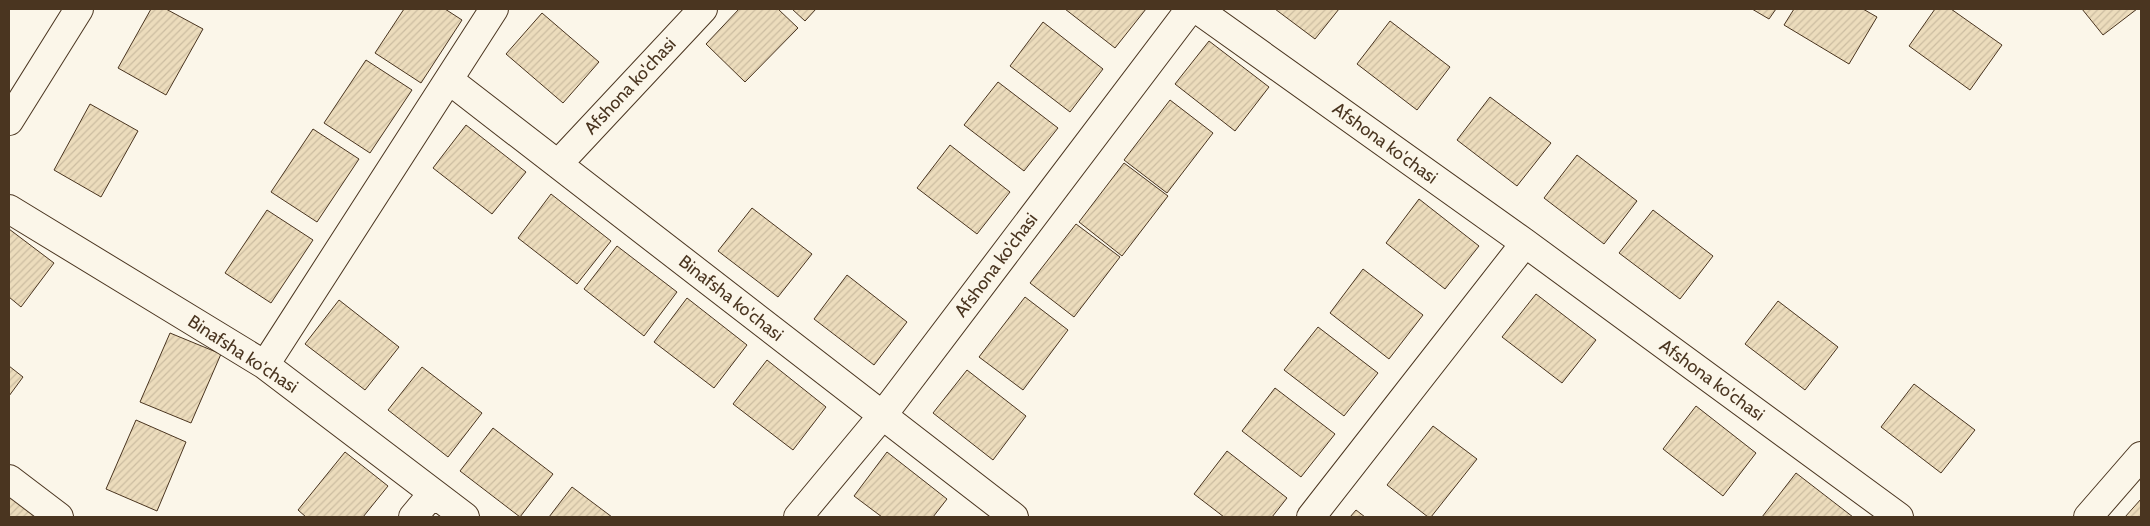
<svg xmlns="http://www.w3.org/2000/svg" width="2150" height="526" font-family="Cabin,sans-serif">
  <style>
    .building { fill: url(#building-hatch); stroke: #4a3520 }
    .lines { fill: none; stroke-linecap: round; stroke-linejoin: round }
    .street-casing { stroke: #4a3520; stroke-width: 30 }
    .street { stroke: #fbf6e9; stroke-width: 28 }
    .labels { text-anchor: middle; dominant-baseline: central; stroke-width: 4; stroke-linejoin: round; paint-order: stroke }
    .street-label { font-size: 18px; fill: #4a3520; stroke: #fbf6e9 }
  </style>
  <defs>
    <pattern id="building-hatch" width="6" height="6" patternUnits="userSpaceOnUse" patternTransform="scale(1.25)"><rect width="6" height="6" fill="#ecdcbc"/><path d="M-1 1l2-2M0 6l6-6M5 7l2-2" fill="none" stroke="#ccbda1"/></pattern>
  </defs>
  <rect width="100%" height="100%" fill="#fbf6e9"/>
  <path class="building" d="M 151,9 L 166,9 L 203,29 L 166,95 L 118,68 Z
    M 404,9 L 445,9 L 462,20 L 421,83 L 375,53 Z
    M 739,9 L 778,9 L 798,28 L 745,82 L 706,44 Z
    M 792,9 L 816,9 L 805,21 Z
    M 1065,9 L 1146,9 L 1115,48 Z
    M 1275,9 L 1339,9 L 1315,39 Z
    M 1752,9 L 1776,9 L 1769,19 Z
    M 1794,9 L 1863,9 L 1877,17 L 1849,64 L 1784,25 Z
    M 1935,9 L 1951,9 L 2002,45 L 1970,90 L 1909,46 Z
    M 2082,9 L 2137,9 L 2103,35 Z
    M 542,13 L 599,62 L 563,103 L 506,54 Z
    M 1390,21 L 1450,67 L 1417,110 L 1357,64 Z
    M 1043,22 L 1103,69 L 1070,112 L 1010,66 Z
    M 1209,41 L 1269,87 L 1235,131 L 1175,84 Z
    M 366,60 L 412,90 L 370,153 L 324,123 Z
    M 998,82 L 1058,128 L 1024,171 L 964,125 Z
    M 1490,97 L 1551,143 L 1517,186 L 1457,140 Z
    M 1170,100 L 1213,133 L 1167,193 L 1124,160 Z
    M 90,104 L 138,131 L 101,197 L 54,170 Z
    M 466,125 L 526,172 L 492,214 L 433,168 Z
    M 313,129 L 359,159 L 317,222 L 271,192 Z
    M 950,145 L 1010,192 L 977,234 L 917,188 Z
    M 1577,155 L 1637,201 L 1604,244 L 1544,198 Z
    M 1124,163 L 1168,196 L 1122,256 L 1079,222 Z
    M 551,194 L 611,241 L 577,284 L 518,238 Z
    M 1419,199 L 1479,246 L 1445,289 L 1386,243 Z
    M 752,208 L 812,254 L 778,297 L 718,251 Z
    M 267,210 L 313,240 L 271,303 L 225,273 Z
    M 1653,210 L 1713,256 L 1680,299 L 1619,253 Z
    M 1076,224 L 1120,257 L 1074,317 L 1030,283 Z
    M 9,229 L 54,263 L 21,307 L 9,297 Z
    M 617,246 L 677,292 L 644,336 L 584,289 Z
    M 1363,269 L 1423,315 L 1389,359 L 1330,313 Z
    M 847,275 L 907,322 L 874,365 L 814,319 Z
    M 1536,294 L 1596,340 L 1562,383 L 1502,337 Z
    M 1025,297 L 1068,330 L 1023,390 L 979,357 Z
    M 687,298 L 747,345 L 714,388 L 654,342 Z
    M 339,300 L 399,347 L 365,390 L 305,344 Z
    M 1778,301 L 1838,347 L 1805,390 L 1745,344 Z
    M 1318,327 L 1378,373 L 1344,416 L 1284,370 Z
    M 170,333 L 221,354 L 191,423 L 140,402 Z
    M 767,360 L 826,407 L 793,450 L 733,404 Z
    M 9,366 L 23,377 L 9,396 Z
    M 422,367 L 482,413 L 448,457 L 388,410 Z
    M 967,370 L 1026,416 L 993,460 L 933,413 Z
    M 1914,384 L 1975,430 L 1941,473 L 1881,427 Z
    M 1275,388 L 1335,434 L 1301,477 L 1242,431 Z
    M 1696,406 L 1756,453 L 1723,496 L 1663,449 Z
    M 136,420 L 186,442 L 157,511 L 106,489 Z
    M 1433,426 L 1477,459 L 1431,517 L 1428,517 L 1387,485 Z
    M 493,428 L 553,474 L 520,517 L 460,471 Z
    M 1227,451 L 1287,498 L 1272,517 L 1224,517 L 1194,494 Z
    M 345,452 L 388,486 L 363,517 L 306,517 L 298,510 Z
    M 887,452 L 947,499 L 933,517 L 882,517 L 854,496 Z
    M 1796,473 L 1853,517 L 1762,517 Z
    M 572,487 L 612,517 L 549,517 Z
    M 9,494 L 39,517 L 9,517 Z
    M 2141,499 L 2141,517 L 2125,517 Z
    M 1356,510 L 1365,517 L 1350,517 Z"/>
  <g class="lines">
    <defs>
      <path id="street" d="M 1197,9 L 1525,243 L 1899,517
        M 449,80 L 1014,517
        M 9,121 L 79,9
        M 558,164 L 703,9
        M 9,209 L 265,365 L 465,517
        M 265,365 L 494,9
        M 9,479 L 59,517
        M 413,517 L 433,493
        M 798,517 L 882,416 L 1190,9
        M 1311,517 L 1525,243
        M 2088,517 L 2141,456"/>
    </defs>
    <use href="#street" class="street-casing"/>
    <use href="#street" class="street"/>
  </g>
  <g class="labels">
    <g class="street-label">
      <text transform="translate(630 86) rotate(-47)">Afshona ko'chasi</text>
      <text transform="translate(1385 143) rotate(36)">Afshona ko'chasi</text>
      <text transform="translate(996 265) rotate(-53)">Afshona ko'chasi</text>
      <text transform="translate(731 298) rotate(38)">Binafsha ko'chasi</text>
      <text transform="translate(243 354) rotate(33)">Binafsha ko'chasi</text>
      <text transform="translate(1712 380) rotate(36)">Afshona ko'chasi</text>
    </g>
  </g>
  <rect width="2150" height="526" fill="none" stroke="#4a3520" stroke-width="20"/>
</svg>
